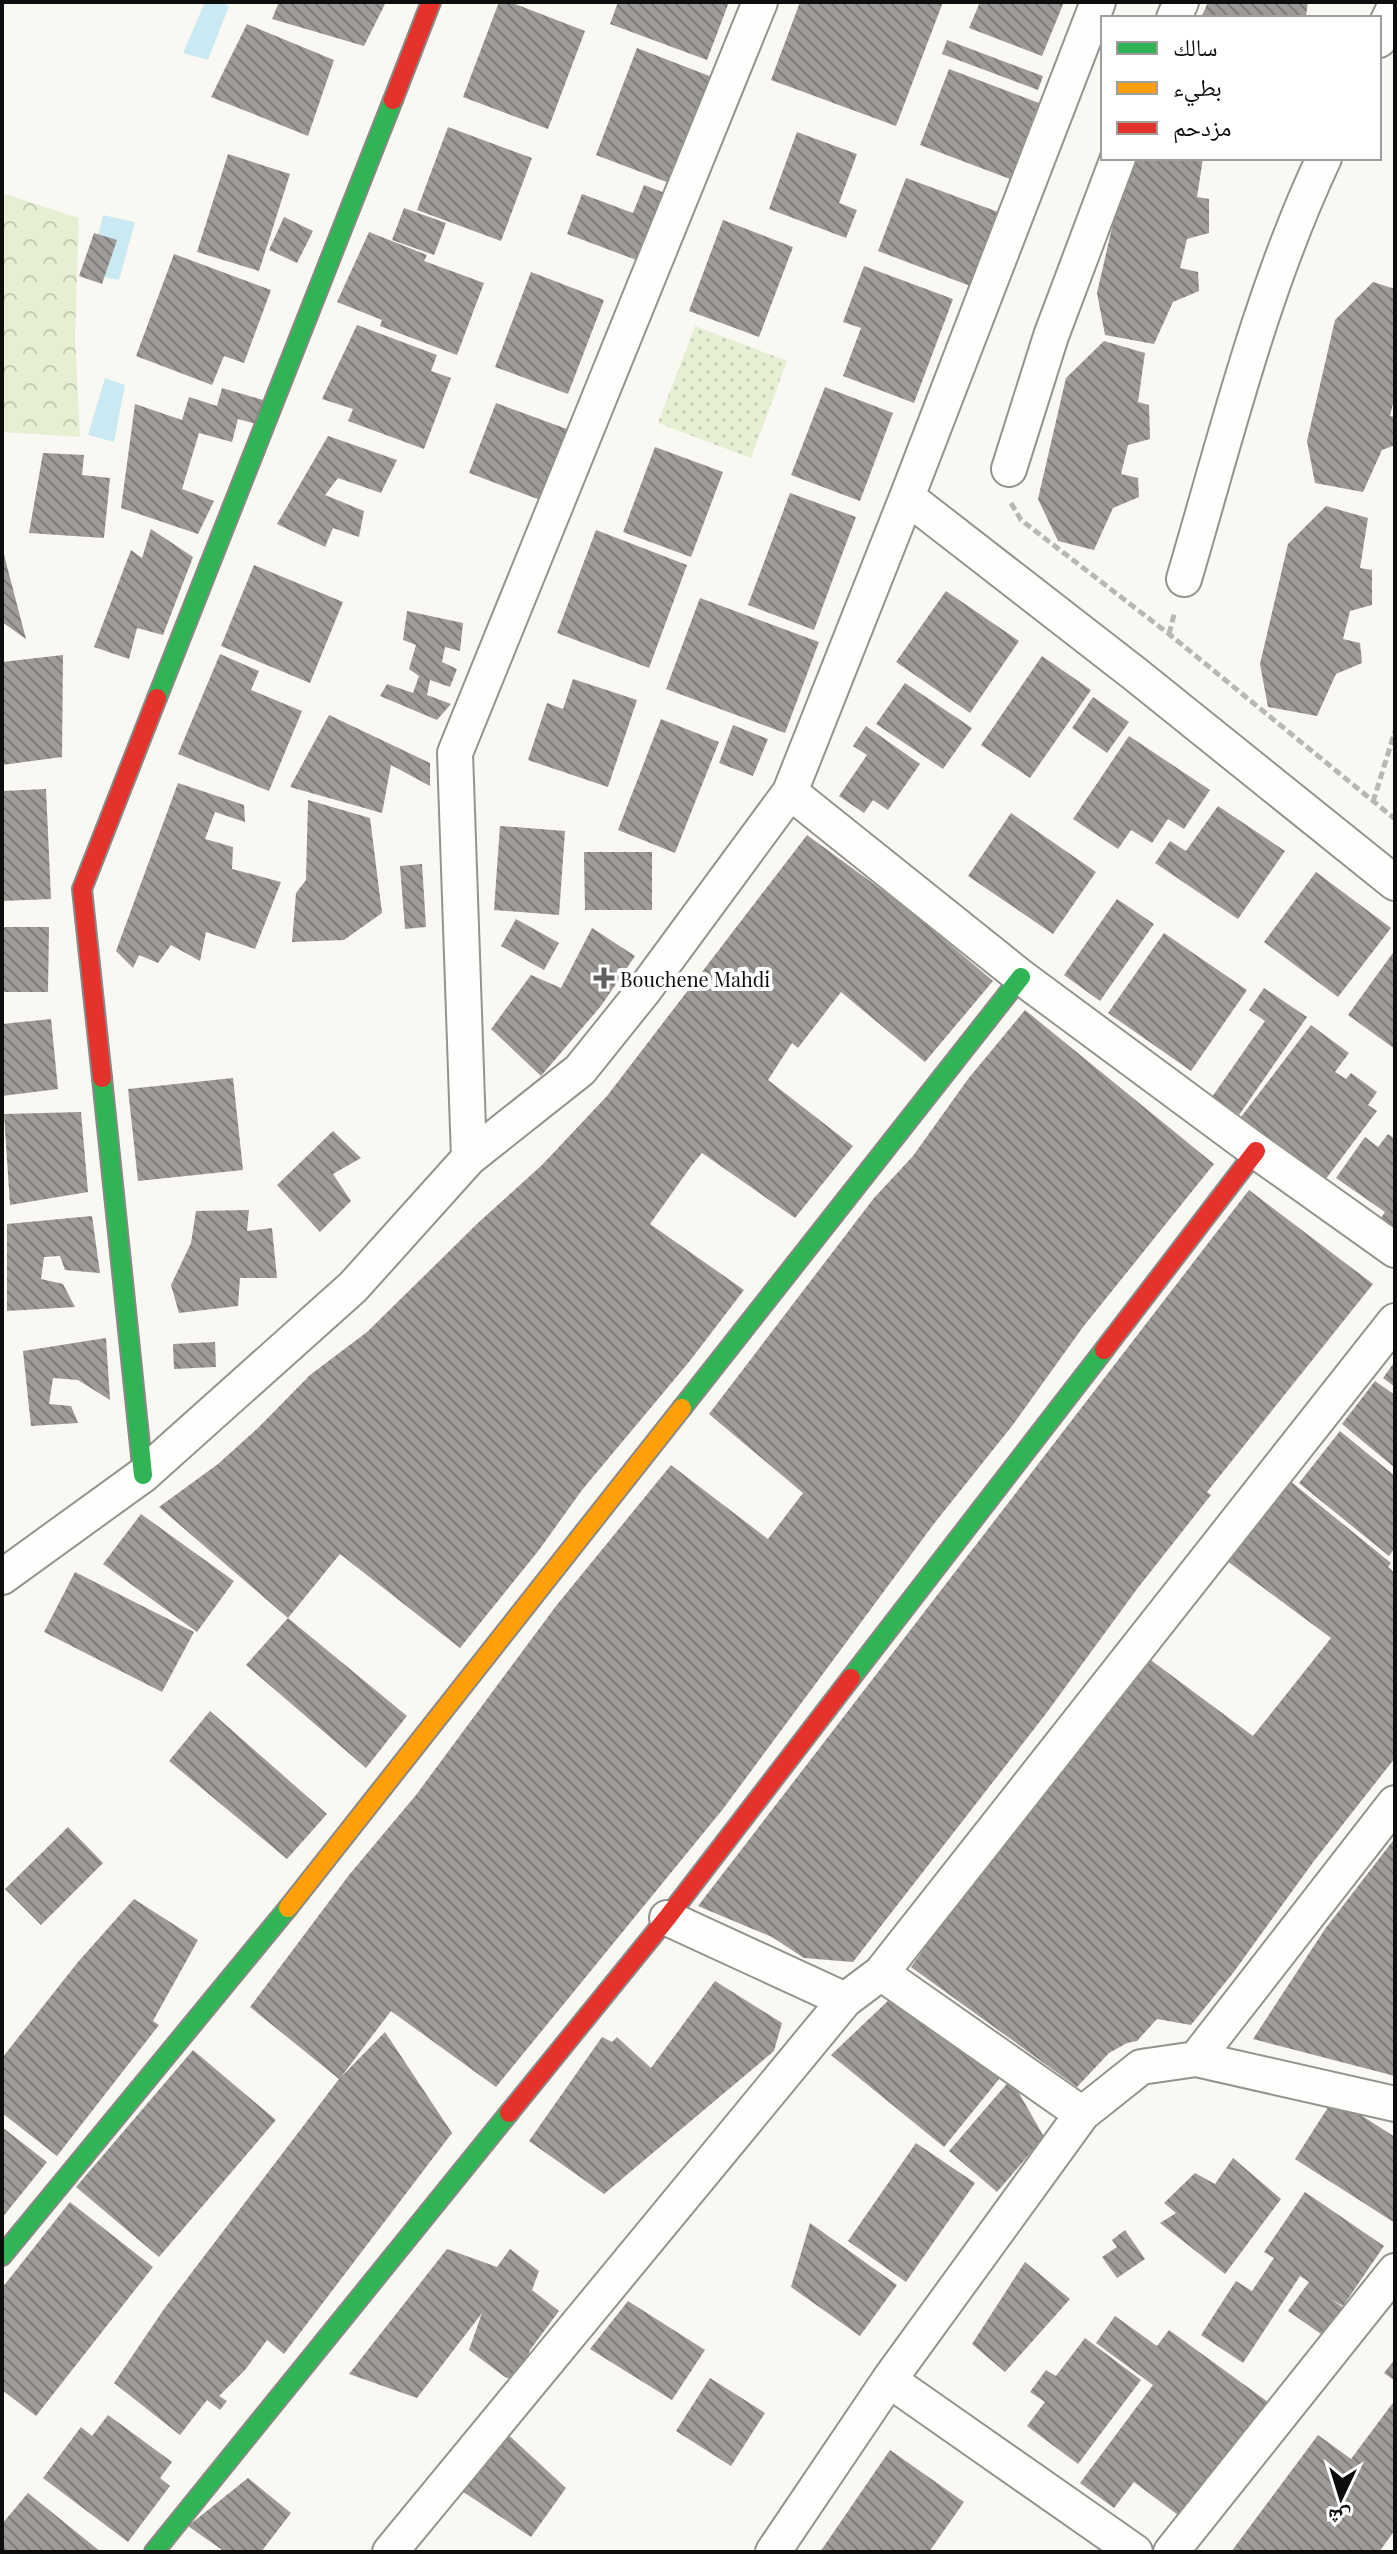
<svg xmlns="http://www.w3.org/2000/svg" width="1397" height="2554" font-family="'Playfair Display','Noto Naskh Arabic',serif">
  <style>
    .grass { fill: url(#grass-dots) }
    .park { fill: url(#park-crowns) }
    .water { fill: #cae9f3 }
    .building { fill: url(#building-back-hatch) }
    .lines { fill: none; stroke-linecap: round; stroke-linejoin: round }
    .street-casing { stroke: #949390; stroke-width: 38 }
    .fast-casing { stroke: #8a8987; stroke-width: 22 }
    .slow-casing { stroke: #8a8987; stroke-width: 22 }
    .jam-casing { stroke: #8a8987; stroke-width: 22 }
    .path { stroke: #b8b7b6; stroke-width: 5; stroke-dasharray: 8 4; stroke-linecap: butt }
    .street { stroke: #fefefd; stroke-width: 34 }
    .fast { stroke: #30b455; stroke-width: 18 }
    .slow { stroke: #ff9f0a; stroke-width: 18 }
    .jam { stroke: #e5322d; stroke-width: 18 }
    .poi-dot { fill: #605f5d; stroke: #fff; stroke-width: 3 }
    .labels { text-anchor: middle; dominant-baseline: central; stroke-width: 8; stroke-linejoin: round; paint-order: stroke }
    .poi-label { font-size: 20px; fill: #0d0d0d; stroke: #fff; text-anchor: start }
  </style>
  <defs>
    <pattern id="grass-dots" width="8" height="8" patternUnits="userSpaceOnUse" patternTransform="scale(2)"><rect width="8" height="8" fill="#e6efd3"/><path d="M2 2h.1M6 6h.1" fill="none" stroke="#c4ccb4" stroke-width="1.8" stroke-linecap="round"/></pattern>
    <pattern id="park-crowns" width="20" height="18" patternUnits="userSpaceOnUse" patternTransform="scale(2)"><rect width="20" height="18" fill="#e6efd3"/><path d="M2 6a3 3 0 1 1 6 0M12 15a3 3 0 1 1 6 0" fill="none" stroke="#c4ccb4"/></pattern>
    <pattern id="building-back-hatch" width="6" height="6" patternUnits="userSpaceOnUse" patternTransform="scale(2)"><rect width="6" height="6" fill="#9e9b98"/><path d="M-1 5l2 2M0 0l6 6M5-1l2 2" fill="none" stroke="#7f7d7a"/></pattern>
  </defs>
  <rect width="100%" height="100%" fill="#faf8f2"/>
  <path class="grass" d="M 695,326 L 787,361 L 751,458 L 658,423 Z"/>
  <path class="park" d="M 2,193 L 79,218 L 75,336 L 80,437 L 2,432 Z"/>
  <path class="water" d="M 205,2 L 220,2 L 229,6 L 208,60 L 183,53 Z
    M 103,215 L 135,222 L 119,280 L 89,274 Z
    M 105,378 L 125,385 L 114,442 L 88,435 Z"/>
  <path class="building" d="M 279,2 L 386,2 L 364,46 L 272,19 Z
    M 499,2 L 510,2 L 585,31 L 548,129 L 463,97 Z
    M 618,2 L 729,2 L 707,60 L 610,24 Z
    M 800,2 L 943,2 L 896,126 L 771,80 Z
    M 980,2 L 1064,2 L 1042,56 L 969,28 Z
    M 1208,2 L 1308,2 L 1306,16 L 1284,18 L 1201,18 Z
    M 247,24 L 334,60 L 308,136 L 211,97 Z
    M 947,40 L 1043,76 L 1038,90 L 942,54 Z
    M 637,48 L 712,77 L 672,184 L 596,155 Z
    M 949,69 L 1039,103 L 1010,179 L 920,145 Z
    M 448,127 L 532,158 L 501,241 L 417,210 Z
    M 797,132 L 857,154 L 839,203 L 857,210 L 846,238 L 769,209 Z
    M 228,154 L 290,174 L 259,271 L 197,252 Z
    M 1139,158 L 1203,158 L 1197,197 L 1209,199 L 1209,233 L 1187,239 L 1180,268 L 1198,272 L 1199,291 L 1173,302 L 1154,344 L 1105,335 L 1097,293 L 1125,171 Z
    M 906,178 L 1001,213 L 973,287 L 878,251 Z
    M 644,185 L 665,193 L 639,261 L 567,234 L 582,194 L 633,213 Z
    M 404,208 L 446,223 L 434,255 L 392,240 Z
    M 284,217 L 313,231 L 297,263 L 269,250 Z
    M 723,220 L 793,247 L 759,337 L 689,311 Z
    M 369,232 L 427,255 L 424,261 L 484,283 L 457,355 L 380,326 L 382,320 L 337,302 Z
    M 94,233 L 117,240 L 102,284 L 79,276 Z
    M 174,254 L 271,290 L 244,363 L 224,356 L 212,385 L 136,356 Z
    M 864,266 L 953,299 L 914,403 L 843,376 L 861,328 L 843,322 Z
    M 531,272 L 604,300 L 568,394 L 495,367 Z
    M 1373,282 L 1395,289 L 1395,395 L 1390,416 L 1395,417 L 1395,445 L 1382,450 L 1363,492 L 1315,483 L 1307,441 L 1335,320 Z
    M 357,325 L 437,355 L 431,371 L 451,378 L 424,449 L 348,421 L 353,409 L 322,399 Z
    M 1104,341 L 1145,353 L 1138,402 L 1149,405 L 1150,439 L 1128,445 L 1121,474 L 1138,478 L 1139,497 L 1113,508 L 1094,550 L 1058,541 L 1038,499 L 1066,378 Z
    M 825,387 L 893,413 L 860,501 L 791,475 Z
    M 222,388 L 263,400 L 256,424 L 238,419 L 232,442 L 199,433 L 182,489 L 214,501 L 198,534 L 121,508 L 135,404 L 182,420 L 189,397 L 217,406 Z
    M 496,403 L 567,429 L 540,500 L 469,473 Z
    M 328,436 L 397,460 L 381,493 L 338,478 L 325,495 L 364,511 L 359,537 L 333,528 L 325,547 L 277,524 Z
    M 655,447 L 723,472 L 691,557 L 623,532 Z
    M 43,453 L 84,455 L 82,475 L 110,478 L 104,538 L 29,533 Z
    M 790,493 L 856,517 L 814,630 L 748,605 Z
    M 1326,506 L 1368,518 L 1360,568 L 1372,570 L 1372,605 L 1350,611 L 1343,639 L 1360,643 L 1362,663 L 1336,674 L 1317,716 L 1268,707 L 1260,664 L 1288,544 Z
    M 151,529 L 193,557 L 163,635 L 137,628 L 129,659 L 94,647 L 131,550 L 142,558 Z
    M 596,530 L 687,565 L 649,668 L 557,633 Z
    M 2,551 L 3,551 L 26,639 L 2,622 Z
    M 254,565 L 343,602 L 310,683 L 221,646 Z
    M 946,591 L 1019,641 L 970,713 L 896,662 Z
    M 700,598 L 819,642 L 785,733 L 666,689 Z
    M 407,611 L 463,623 L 460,651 L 445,647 L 442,662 L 457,669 L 450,687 L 430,680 L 427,695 L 451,704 L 437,720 L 380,696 L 387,684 L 413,693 L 419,676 L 409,669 L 416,645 L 403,640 Z
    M 220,654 L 259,671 L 251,690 L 302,711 L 269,791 L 178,754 Z
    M 63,655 L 62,757 L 2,765 L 2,662 Z
    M 1042,656 L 1091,690 L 1030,778 L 981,745 Z
    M 573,679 L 637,700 L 608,787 L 528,760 L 547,703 L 563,709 Z
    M 905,683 L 972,728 L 943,769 L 876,724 Z
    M 1093,697 L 1129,722 L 1107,753 L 1072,728 Z
    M 329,715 L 430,763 L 430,786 L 391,765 L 382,813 L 290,787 Z
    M 661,719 L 719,742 L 675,853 L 618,830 Z
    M 733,725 L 768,739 L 753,776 L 719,763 Z
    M 866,726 L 920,764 L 888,810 L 873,800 L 864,813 L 839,796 L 867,755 L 853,746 Z
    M 1129,736 L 1210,790 L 1184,829 L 1168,819 L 1152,843 L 1131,830 L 1118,849 L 1073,819 Z
    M 178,783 L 244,805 L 245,822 L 215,812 L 205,839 L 233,847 L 232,869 L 281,882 L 255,949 L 206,932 L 200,961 L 171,945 L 158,963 L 139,955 L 133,968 L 116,951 Z
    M 46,789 L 51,899 L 2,901 L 2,791 Z
    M 308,800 L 370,818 L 382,913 L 344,940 L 292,942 L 296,893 L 306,880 Z
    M 1218,806 L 1285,851 L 1238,919 L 1155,863 L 1170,841 L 1186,851 Z
    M 1011,813 L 1096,872 L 1053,934 L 968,876 Z
    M 500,826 L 565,831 L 559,915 L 494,910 Z
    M 807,835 L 908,909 L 993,981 L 925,1062 L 841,992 L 798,1048 L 792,1043 L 768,1080 L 853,1146 L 795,1218 L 702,1153 L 692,1165 L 650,1224 L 744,1290 L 689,1362 L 582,1490 L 539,1550 L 460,1648 L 340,1554 L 288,1618 L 159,1507 L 218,1464 L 258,1428 L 310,1375 L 367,1332 L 479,1222 L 542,1165 L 607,1096 Z
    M 584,852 L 652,852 L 652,910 L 585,910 Z
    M 422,864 L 426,927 L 405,929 L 400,866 Z
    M 1316,872 L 1391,928 L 1338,997 L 1264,942 Z
    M 1117,899 L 1154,924 L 1100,1001 L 1064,975 Z
    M 516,919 L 559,943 L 544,970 L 501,946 Z
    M 2,927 L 49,927 L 48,992 L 2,992 Z
    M 592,928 L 635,956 L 601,1006 L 541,1076 L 491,1029 L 531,975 L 561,988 Z
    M 1164,933 L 1247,990 L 1191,1071 L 1108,1013 Z
    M 1395,950 L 1395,1049 L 1348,1015 Z
    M 1264,988 L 1307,1017 L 1239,1115 L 1212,1097 L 1265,1021 L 1249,1010 Z
    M 1025,1010 L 1214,1164 L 1083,1327 L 1012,1426 L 933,1525 L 723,1809 L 496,2087 L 391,2011 L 341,2077 L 385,2032 L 452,2133 L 284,2354 L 267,2340 L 245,2370 L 219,2396 L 227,2401 L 220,2410 L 207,2400 L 180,2435 L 114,2383 L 164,2309 L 339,2079 L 250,2007 L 349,1875 L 416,1795 L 556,1606 L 671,1465 L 768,1539 L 803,1493 L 709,1414 L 874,1198 L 913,1156 L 968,1079 Z
    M 51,1019 L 58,1089 L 2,1096 L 2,1024 Z
    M 1311,1025 L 1349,1053 L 1335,1072 L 1346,1079 L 1351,1073 L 1377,1092 L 1368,1105 L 1377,1111 L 1322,1184 L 1238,1121 Z
    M 233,1078 L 243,1170 L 138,1181 L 128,1089 Z
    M 81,1112 L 88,1192 L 10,1205 L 4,1114 Z
    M 333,1131 L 361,1158 L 333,1174 L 351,1201 L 320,1232 L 277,1185 Z
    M 1388,1134 L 1395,1139 L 1395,1230 L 1381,1218 L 1385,1212 L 1336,1178 L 1365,1137 L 1378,1147 Z
    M 1249,1190 L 1373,1284 L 1207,1492 L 1211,1495 L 1137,1589 L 1045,1715 L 853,1962 L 804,1958 L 772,1937 L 698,1906 Z
    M 249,1210 L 247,1231 L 272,1228 L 277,1278 L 240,1278 L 238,1306 L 179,1313 L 171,1285 L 191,1243 L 196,1211 Z
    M 92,1216 L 100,1273 L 65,1270 L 60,1256 L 44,1257 L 41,1279 L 63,1284 L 75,1307 L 7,1311 L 7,1224 Z
    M 106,1338 L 110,1400 L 78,1380 L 53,1378 L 49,1404 L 71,1406 L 78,1423 L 31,1426 L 23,1351 Z
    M 215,1342 L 216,1367 L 174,1369 L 173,1344 Z
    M 1395,1361 L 1395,1387 L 1383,1378 Z
    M 1375,1381 L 1395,1395 L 1395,1468 L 1342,1424 Z
    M 1340,1431 L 1395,1476 L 1395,1548 L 1389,1556 L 1299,1483 Z
    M 1290,1481 L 1391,1563 L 1388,1567 L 1395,1573 L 1395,1758 L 1314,1861 L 1233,1973 L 1191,2025 L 1157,2019 L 1137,2041 L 1127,2043 L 1109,2053 L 1077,2087 L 911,1967 L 998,1845 L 1148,1658 L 1253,1736 L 1331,1638 L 1227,1561 Z
    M 141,1514 L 234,1581 L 197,1632 L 103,1564 Z
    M 75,1572 L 194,1632 L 162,1692 L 44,1632 Z
    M 288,1618 L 407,1716 L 366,1768 L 246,1665 Z
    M 210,1711 L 327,1814 L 287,1859 L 169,1761 Z
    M 68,1827 L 103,1863 L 41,1925 L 5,1889 Z
    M 1395,1838 L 1395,2076 L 1253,2039 L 1325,1929 Z
    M 134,1899 L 198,1940 L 153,2021 L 159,2025 L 57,2156 L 2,2113 L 2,2058 L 78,1962 Z
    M 715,1981 L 782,2023 L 774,2051 L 604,2194 L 529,2141 L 602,2037 L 612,2042 L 617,2037 L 651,2068 Z
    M 891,1998 L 1000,2078 L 944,2147 L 831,2055 Z
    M 193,2050 L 276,2120 L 159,2257 L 76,2187 Z
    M 1011,2079 L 1044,2137 L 997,2192 L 949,2151 Z
    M 1334,2098 L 1395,2137 L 1395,2223 L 1295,2159 Z
    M 2,2127 L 47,2162 L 2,2218 Z
    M 916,2143 L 975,2183 L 906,2282 L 848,2241 Z
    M 1233,2158 L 1281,2199 L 1225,2274 L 1160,2223 L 1176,2213 L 1164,2203 L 1195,2173 L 1215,2184 Z
    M 1305,2192 L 1384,2246 L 1343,2306 L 1331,2299 L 1351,2313 L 1331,2341 L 1288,2311 L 1309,2282 L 1300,2276 L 1243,2363 L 1201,2335 L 1236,2281 L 1252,2291 L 1274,2258 L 1264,2252 Z
    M 70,2202 L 153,2267 L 36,2416 L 2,2390 L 2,2288 Z
    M 810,2223 L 897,2285 L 860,2336 L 791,2287 Z
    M 1125,2230 L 1145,2259 L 1117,2278 L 1102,2257 L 1117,2247 L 1112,2240 Z
    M 447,2249 L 497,2267 L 510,2249 L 539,2271 L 532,2290 L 559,2311 L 530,2350 L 522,2374 L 516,2381 L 505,2377 L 469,2350 L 482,2313 L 417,2398 L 349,2374 Z
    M 1025,2262 L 1070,2299 L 1005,2372 L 972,2344 Z
    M 628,2301 L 705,2350 L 672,2400 L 590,2349 Z
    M 1115,2316 L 1157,2346 L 1169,2330 L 1268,2402 L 1182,2518 L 1134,2482 L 1114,2508 L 1080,2483 L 1153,2385 L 1096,2343 Z
    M 1085,2338 L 1141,2380 L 1078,2464 L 1027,2426 L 1045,2402 L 1030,2392 L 1046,2370 L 1056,2376 Z
    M 1395,2359 L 1395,2381 L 1384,2373 Z
    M 710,2378 L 765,2413 L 731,2466 L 676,2431 Z
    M 1395,2400 L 1395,2530 L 1379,2552 L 1231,2552 L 1318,2435 L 1351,2459 Z
    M 108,2415 L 172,2462 L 160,2478 L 170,2486 L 128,2542 L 43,2478 L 81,2427 L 92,2436 Z
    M 503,2430 L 566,2488 L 531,2537 L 459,2489 Z
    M 890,2450 L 964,2502 L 929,2552 L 820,2552 Z
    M 248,2478 L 291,2513 L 261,2552 L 225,2552 L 188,2526 Z
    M 28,2493 L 101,2552 L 2,2552 L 2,2524 Z"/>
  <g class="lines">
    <defs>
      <path id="street" d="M 1098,2 L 907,497 L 1135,674 L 1395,883
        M 1174,18 L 1181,2
        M 1379,40 L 1395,6
        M 1009,469 L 1051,336 L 1118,158
        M 1184,579 C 1226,437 1261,292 1324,158
        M 790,792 L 1021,977 L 1256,1151 L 1395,1250
        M 469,1158 L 455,753 L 760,2
        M 2,1577 L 143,1475 L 353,1287 L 469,1158 L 580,1070 L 645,989 L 790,792 L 907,497
        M 667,1918 L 845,2000
        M 881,1973 L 1082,2114
        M 1196,2059 L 1395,1803
        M 889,2380 L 1135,2552
        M 390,2552 L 845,2000 L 881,1973 L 1395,1321
        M 773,2552 L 889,2380 L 1082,2114 L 1141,2067 L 1196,2059 L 1395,2104
        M 1171,2552 L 1395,2271"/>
      <path id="fast" d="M 157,698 L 393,100
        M 102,1078 L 143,1475
        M 682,1408 L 1021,977
        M 851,1678 L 1104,1350
        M 2,2256 L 288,1908
        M 154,2552 L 509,2113"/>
      <path id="slow" d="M 288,1908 L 682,1408"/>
      <path id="jam" d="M 393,100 L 431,2
        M 102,1078 L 82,889 L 157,698
        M 1104,1350 L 1256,1151
        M 509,2113 L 667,1918 L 851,1678"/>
    </defs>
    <use href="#street" class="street-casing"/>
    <use href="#fast" class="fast-casing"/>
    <use href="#slow" class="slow-casing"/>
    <use href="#jam" class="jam-casing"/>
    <path class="path" d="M 1011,503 L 1021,520 L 1169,634 L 1395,819
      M 1169,634 L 1175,611
      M 1373,802 L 1395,731"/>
    <use href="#street" class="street"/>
    <use href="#fast" class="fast"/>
    <use href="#slow" class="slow"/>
    <use href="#jam" class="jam"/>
  </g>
  <path class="poi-dot" d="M600 966h8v8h8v8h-8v8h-8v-8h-8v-8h8z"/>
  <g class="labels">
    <g class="poi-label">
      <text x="620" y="978">Bouchene Mahdi</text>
    </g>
  </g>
  <rect width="1397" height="2554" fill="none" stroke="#0d0d0d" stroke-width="8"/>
  <rect x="1101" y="16" width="280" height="144" fill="#ffffff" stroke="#9e9e9e" stroke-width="2"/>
  <rect x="1117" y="42" width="40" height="12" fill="#30b455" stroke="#9e9e9e" stroke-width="2"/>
  <text x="1173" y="56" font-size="24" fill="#0d0d0d">سالك</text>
  <rect x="1117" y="82" width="40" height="12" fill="#ff9f0a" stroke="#9e9e9e" stroke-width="2"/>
  <text x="1173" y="96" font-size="24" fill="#0d0d0d">بطيء</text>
  <rect x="1117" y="122" width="40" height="12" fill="#e5322d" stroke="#9e9e9e" stroke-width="2"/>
  <text x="1173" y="136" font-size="24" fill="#0d0d0d">مزدحم</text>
  <g transform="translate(1341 2498) rotate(184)" stroke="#ffffff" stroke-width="6" paint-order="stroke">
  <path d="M0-6L14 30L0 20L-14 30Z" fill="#0d0d0d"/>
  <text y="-12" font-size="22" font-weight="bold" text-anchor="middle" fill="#0d0d0d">ش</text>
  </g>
</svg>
